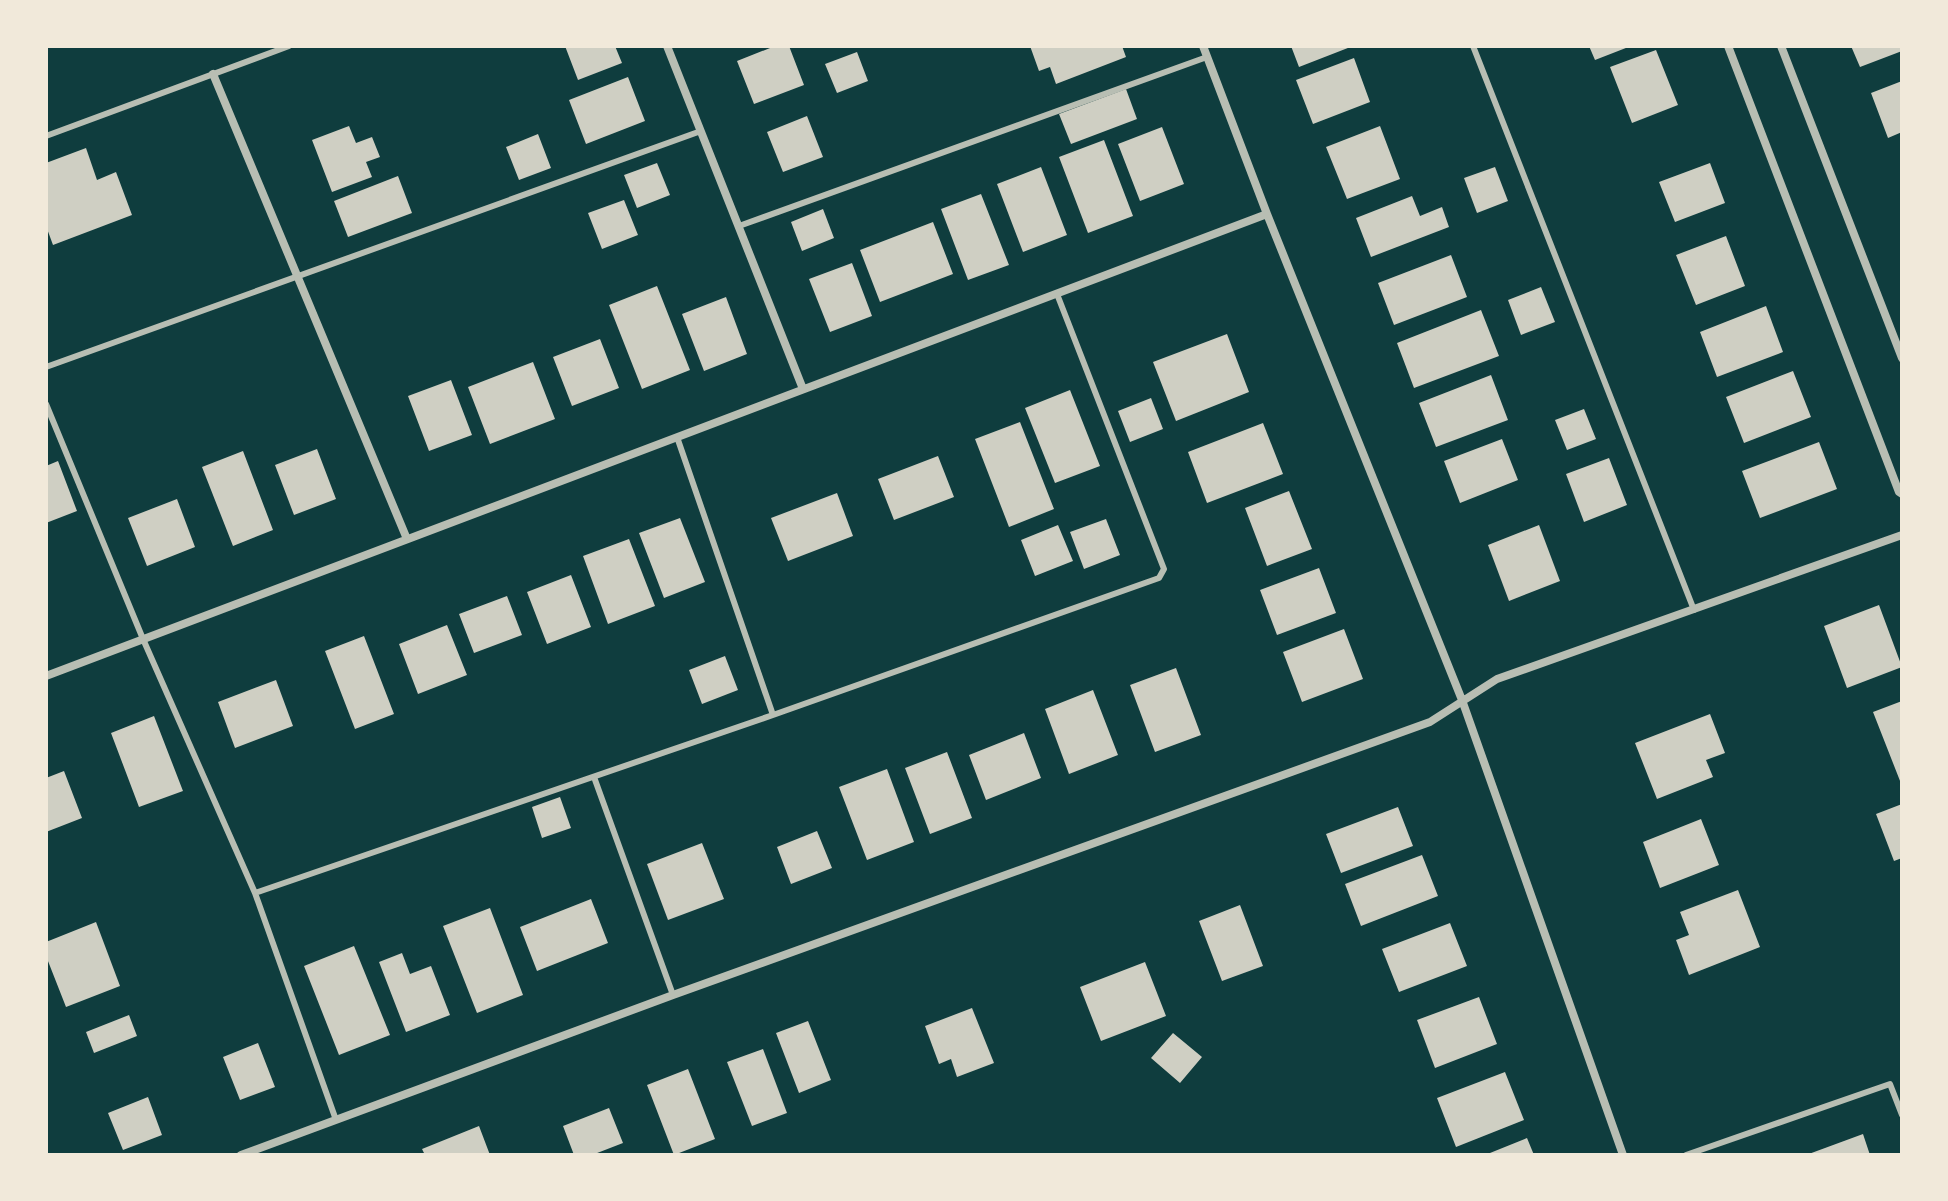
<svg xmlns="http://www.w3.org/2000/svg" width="1948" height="1201" font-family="'IBM Plex Sans',sans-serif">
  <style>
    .building { fill: #cfcfc3 }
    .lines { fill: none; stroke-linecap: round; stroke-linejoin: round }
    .service { stroke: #b8beb3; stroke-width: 6 }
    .minor { stroke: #b8beb3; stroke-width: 8 }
  </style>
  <rect width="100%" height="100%" fill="#0f3d3e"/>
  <path class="building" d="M 565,46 L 615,46 L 622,63 L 578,80 Z
    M 775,46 L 789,46 L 804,85 L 754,104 L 737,61 Z
    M 1030,46 L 1122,46 L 1126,57 L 1056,84 L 1050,67 L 1039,71 Z
    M 1291,46 L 1353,46 L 1299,67 Z
    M 1589,46 L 1631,46 L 1595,60 Z
    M 1851,46 L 1902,46 L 1902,51 L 1860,67 Z
    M 1656,50 L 1678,105 L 1632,123 L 1610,67 Z
    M 857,52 L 868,81 L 837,93 L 825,64 Z
    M 1354,58 L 1370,102 L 1313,124 L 1296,80 Z
    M 628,77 L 645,121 L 586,144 L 569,100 Z
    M 1902,81 L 1902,132 L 1888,138 L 1871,93 Z
    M 1126,89 L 1137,119 L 1071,144 L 1059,114 Z
    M 807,116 L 823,157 L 783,172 L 767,132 Z
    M 349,126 L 356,143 L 372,137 L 380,157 L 366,162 L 372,177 L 332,192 L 312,140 Z
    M 1380,126 L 1400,179 L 1347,199 L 1326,147 Z
    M 1162,127 L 1184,184 L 1140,201 L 1118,144 Z
    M 538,134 L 551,168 L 519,180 L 506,147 Z
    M 1104,140 L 1133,216 L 1088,233 L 1059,157 Z
    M 86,148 L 97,180 L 116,172 L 132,215 L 53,245 L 46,226 L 46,163 Z
    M 657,163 L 670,195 L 637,208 L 624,175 Z
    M 1710,163 L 1725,203 L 1675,222 L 1659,182 Z
    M 1041,167 L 1067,235 L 1023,252 L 997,184 Z
    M 1495,167 L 1508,201 L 1477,213 L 1464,178 Z
    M 398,176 L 412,213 L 348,237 L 334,201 Z
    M 981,194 L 1009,265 L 968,280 L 941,209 Z
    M 1412,196 L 1420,216 L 1442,207 L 1449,227 L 1371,257 L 1356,218 Z
    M 624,200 L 638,235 L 602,249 L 588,213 Z
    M 823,209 L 834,238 L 802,251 L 791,222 Z
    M 933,222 L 953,274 L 880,302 L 860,250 Z
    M 1726,236 L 1745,286 L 1696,305 L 1676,255 Z
    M 1451,255 L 1467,297 L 1394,325 L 1378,283 Z
    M 852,263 L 872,316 L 830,332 L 809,279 Z
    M 657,286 L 690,370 L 642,389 L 609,305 Z
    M 1541,287 L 1555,322 L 1521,335 L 1508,300 Z
    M 726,297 L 747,354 L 704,371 L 682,314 Z
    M 1766,306 L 1783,352 L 1717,377 L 1700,332 Z
    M 1481,310 L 1499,356 L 1414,388 L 1397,343 Z
    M 1227,334 L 1249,392 L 1176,421 L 1153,362 Z
    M 600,339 L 619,388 L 572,406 L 553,357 Z
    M 533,362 L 555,419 L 490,444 L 468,387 Z
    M 1793,371 L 1811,417 L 1744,443 L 1726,397 Z
    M 1491,375 L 1508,420 L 1436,447 L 1419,403 Z
    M 451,380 L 472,435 L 429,451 L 408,396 Z
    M 1070,390 L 1100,466 L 1055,483 L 1025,408 Z
    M 1151,398 L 1163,429 L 1130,442 L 1118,411 Z
    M 1584,409 L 1596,439 L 1567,450 L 1555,420 Z
    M 1020,422 L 1054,509 L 1009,527 L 975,439 Z
    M 1263,423 L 1283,474 L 1207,503 L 1188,452 Z
    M 1502,439 L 1518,480 L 1460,503 L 1444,461 Z
    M 1819,442 L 1837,489 L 1760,518 L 1742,471 Z
    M 317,449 L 336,499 L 294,515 L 275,465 Z
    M 243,451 L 273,530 L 233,546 L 202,467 Z
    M 938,456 L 954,497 L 894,520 L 878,479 Z
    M 1609,458 L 1627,505 L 1584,522 L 1566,474 Z
    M 58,461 L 77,511 L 46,523 L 46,466 Z
    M 1289,491 L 1312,549 L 1267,566 L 1245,508 Z
    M 837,493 L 853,536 L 788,561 L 771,518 Z
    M 177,499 L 195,547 L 147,566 L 128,518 Z
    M 680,518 L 705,582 L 664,598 L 639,533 Z
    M 1106,519 L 1120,555 L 1084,569 L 1070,532 Z
    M 1058,525 L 1073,561 L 1035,576 L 1021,540 Z
    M 1539,525 L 1560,581 L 1509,601 L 1488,545 Z
    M 629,539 L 655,606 L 608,624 L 583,556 Z
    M 1319,568 L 1336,613 L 1277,635 L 1260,590 Z
    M 571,575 L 591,627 L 547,644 L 527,592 Z
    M 507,596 L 522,635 L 474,653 L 459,614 Z
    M 1879,605 L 1902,667 L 1847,688 L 1824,626 Z
    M 447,625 L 467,675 L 418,694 L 399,644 Z
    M 1344,629 L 1363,679 L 1302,702 L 1283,652 Z
    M 364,636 L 394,714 L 355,729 L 325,651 Z
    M 725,656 L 738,690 L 702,704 L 689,670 Z
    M 1176,668 L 1201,735 L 1155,752 L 1130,685 Z
    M 276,680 L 293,726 L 235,748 L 218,702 Z
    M 1093,690 L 1118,755 L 1069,774 L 1045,709 Z
    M 1902,701 L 1902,786 L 1873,712 Z
    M 1710,714 L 1725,753 L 1706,760 L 1713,777 L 1657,799 L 1635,743 Z
    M 154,716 L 183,791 L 139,807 L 111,733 Z
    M 1024,733 L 1041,778 L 986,800 L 969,755 Z
    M 947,752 L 972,818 L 930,834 L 905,768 Z
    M 887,769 L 914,842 L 867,860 L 839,787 Z
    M 64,771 L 82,818 L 46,832 L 46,778 Z
    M 560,797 L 571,828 L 542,838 L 532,807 Z
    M 1902,804 L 1902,858 L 1894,861 L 1876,814 Z
    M 1398,807 L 1413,846 L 1341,873 L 1326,834 Z
    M 1701,819 L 1719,865 L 1660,888 L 1643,842 Z
    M 817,831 L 832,868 L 791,884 L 777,847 Z
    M 702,843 L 724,899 L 668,920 L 647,864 Z
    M 1422,855 L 1438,896 L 1361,926 L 1345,884 Z
    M 1738,890 L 1760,947 L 1689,975 L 1676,940 L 1689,935 L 1680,912 Z
    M 591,899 L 608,943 L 537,971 L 520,927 Z
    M 1240,905 L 1263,966 L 1222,981 L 1199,921 Z
    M 490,908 L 523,995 L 477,1013 L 443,926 Z
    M 96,922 L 120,986 L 66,1007 L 46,956 L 46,942 Z
    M 1450,923 L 1467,966 L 1399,992 L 1382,949 Z
    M 354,946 L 390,1035 L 339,1055 L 304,966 Z
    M 402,953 L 410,974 L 431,966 L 450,1015 L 406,1032 L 379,962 Z
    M 1145,962 L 1166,1016 L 1101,1041 L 1080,987 Z
    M 1479,997 L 1497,1044 L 1435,1068 L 1417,1020 Z
    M 972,1008 L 994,1063 L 957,1077 L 951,1059 L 939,1064 L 925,1026 Z
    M 129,1015 L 137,1036 L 94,1053 L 86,1032 Z
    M 808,1021 L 831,1080 L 799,1093 L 776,1033 Z
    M 1173,1033 L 1202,1057 L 1180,1083 L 1151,1058 Z
    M 258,1043 L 275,1087 L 240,1100 L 223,1057 Z
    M 763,1049 L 787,1113 L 752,1126 L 727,1062 Z
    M 688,1069 L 715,1139 L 674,1155 L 647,1085 Z
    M 1505,1072 L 1524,1120 L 1456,1147 L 1437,1098 Z
    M 148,1097 L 162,1135 L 123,1150 L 108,1113 Z
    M 609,1108 L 623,1143 L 592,1155 L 574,1155 L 563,1126 Z
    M 479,1126 L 490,1155 L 425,1155 L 422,1149 Z
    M 1863,1134 L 1870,1155 L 1806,1155 Z
    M 1527,1138 L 1534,1155 L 1485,1155 Z"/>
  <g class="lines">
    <path class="service" d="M 1473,46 L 1694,610
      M 46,136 L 289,46
      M 739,226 L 1207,57
      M 46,367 L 701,131
      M 46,404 L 143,639 L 255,893 L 336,1120
      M 677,437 L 773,715
      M 594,777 L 673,995
      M 255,893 L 773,715 L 1159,578 L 1164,569 L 1057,294
      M 1686,1155 L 1890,1084 L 1902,1115"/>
    <path class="minor" d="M 667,46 L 803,389
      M 1203,46 L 1267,214 L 1462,700 L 1623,1155
      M 1728,46 L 1899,492 L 1902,494
      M 1781,46 L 1902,358
      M 213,74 L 407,539
      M 46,676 L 1267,214
      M 241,1155 L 673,995 L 1430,722 L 1497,679 L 1902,535"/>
  </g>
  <rect width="1948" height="1201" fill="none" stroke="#f1e9da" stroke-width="96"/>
</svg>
